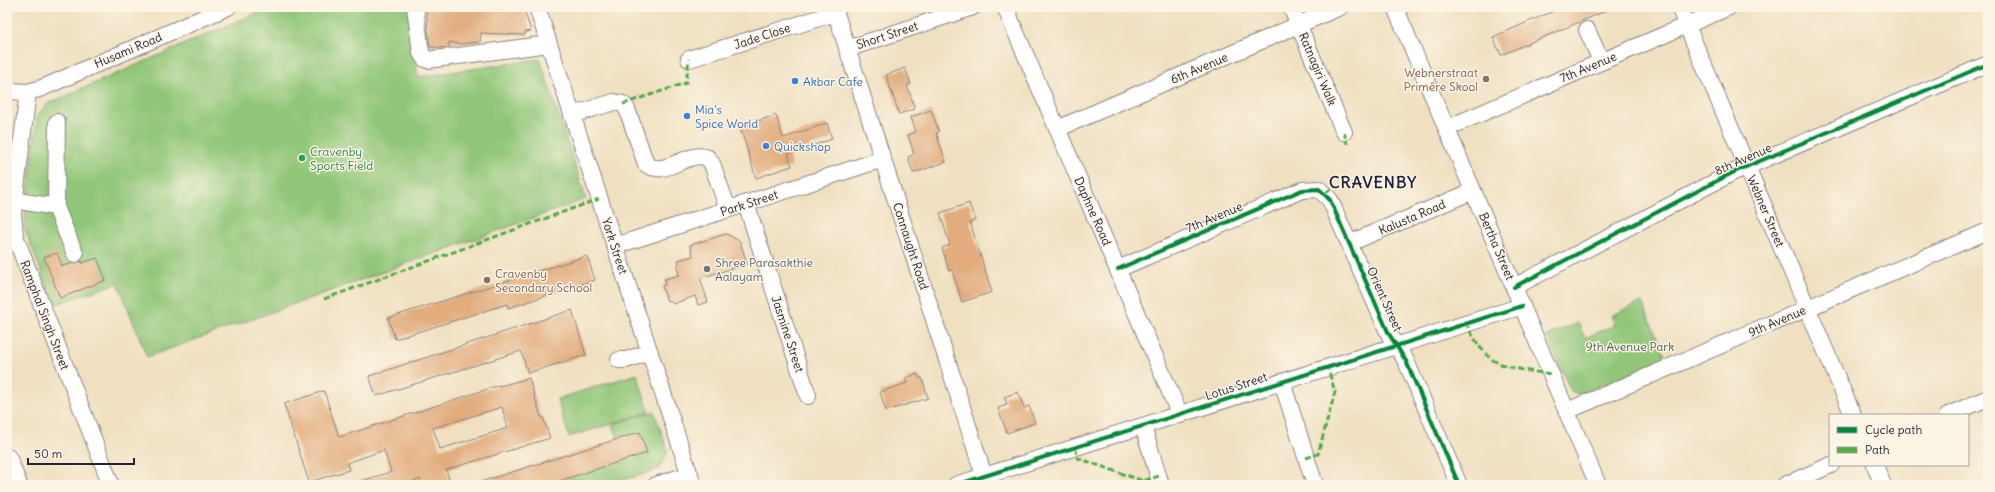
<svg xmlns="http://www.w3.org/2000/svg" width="1995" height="492" font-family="Delius,sans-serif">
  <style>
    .green { fill: #91c678; stroke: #5a745a }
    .building { fill: #e2ac7d; fill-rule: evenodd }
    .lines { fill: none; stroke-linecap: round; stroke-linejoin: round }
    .minor-casing { stroke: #89817e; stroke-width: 18 }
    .major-casing { stroke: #89817e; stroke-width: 22 }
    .minor { stroke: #fff; stroke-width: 16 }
    .major { stroke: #fff; stroke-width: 20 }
    .quiet { stroke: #53aa46; stroke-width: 3; stroke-dasharray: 6 3; stroke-linecap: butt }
    .cycleway-casing { stroke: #fcf5e5; stroke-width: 6 }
    .cycleway { stroke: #00873e; stroke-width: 4 }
    .education-dot { fill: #8d6e63; stroke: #fcf5e5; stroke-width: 1.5 }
    .shop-dot { fill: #3f7fe0; stroke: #fcf5e5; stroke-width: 1.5 }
    .leisure-dot { fill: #2e9e5b; stroke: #fcf5e5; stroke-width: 1.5 }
    .worship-dot { fill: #6b7280; stroke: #fcf5e5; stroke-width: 1.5 }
    .labels { text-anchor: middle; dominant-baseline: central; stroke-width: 3; stroke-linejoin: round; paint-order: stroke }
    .street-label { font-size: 12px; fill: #22223b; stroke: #fcf5e5 }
    .education-label { font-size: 12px; fill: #785e54; stroke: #fcf5e5; text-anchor: end }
    .shop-label { font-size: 12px; fill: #366cbe; stroke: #fcf5e5; text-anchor: start }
    .leisure-label { font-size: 12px; fill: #27864d; stroke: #fcf5e5; text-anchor: start }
    .worship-label { font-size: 12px; fill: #5b616d; stroke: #fcf5e5; text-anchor: start }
    .park-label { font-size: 12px; fill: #495b50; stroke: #fcf5e5 }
    .district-label { font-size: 16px; font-weight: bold; letter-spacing: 1px; fill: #22223b; stroke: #fcf5e5 }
  </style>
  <rect width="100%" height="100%" fill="#fcf5e5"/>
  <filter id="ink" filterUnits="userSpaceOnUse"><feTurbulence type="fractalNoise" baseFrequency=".025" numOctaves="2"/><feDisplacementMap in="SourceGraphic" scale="8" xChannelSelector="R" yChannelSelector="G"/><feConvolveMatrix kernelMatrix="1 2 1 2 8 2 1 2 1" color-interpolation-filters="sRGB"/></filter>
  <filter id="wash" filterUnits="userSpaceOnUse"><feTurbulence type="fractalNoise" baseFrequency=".012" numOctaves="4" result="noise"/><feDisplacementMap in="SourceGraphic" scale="16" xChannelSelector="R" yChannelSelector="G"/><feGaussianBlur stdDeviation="0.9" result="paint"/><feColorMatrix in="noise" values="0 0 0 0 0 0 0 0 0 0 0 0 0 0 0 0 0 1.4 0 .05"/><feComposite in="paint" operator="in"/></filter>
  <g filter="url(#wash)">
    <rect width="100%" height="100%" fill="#f0e0c1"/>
    <path class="green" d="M 270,7 L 408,7 L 418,77 L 540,59 L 586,199 L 147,357 L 118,283 L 54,305 L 24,227 L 37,116 L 47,104 Z
      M 1642,302 L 1666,358 L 1580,395 L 1571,391 L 1547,336 L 1578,323 L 1585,338 L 1615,325 L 1611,316 Z
      M 637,374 L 649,412 L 569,437 L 557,399 Z
      M 654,411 L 668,452 L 659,469 L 608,485 L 569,485 L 567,478 L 573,477 L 618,439 L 613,424 Z"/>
    <g id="blocks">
      <path class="building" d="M 426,7 L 523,7 L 531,31 L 525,32 L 525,35 L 481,33 L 480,42 L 460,44 L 449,42 L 449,48 L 430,47 Z
        M 1563,7 L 1615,7 L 1501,55 L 1493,37 Z
        M 905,68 L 911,84 L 907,85 L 915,109 L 899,114 L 886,75 Z
        M 931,110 L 939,132 L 936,133 L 946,162 L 913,173 L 908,157 L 914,154 L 908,135 L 916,132 L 911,117 Z
        M 776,115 L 783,138 L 827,123 L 832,139 L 788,154 L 792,166 L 756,178 L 740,127 Z
        M 969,203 L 975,220 L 970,222 L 992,292 L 962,302 L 952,270 L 949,271 L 942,248 L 950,245 L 940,213 Z
        M 726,234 L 740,241 L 747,264 L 700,278 L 708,302 L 698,305 L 695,296 L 673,304 L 670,300 L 667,301 L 662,286 L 665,285 L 665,279 L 679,275 L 677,267 L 679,264 L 678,260 L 693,256 L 690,245 Z
        M 57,253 L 62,266 L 82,261 L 82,263 L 97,258 L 106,280 L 60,298 L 44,257 Z
        M 587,256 L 595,280 L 508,308 L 507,304 L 395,339 L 388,318 Z
        M 572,310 L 586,355 L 528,373 L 521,351 L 376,396 L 369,376 Z
        M 918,374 L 919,378 L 922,378 L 928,398 L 886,411 L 880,392 L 907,383 L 905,378 Z
        M 529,378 L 541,417 L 543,417 L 550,438 L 446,470 L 451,485 L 421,485 L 420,479 L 401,485 L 357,485 L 357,482 L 391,472 L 384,450 L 347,463 L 349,470 L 309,482 L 284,404 L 324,391 L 339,437 L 500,385 L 500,386 ZM 502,407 L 508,428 L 440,449 L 433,428 Z
        M 1018,392 L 1024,408 L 1029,406 L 1035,423 L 1007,433 L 998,408 L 1007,405 L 1004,397 Z
        M 640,432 L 647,453 L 546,485 L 481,485 L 480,482 Z"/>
    </g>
  </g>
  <g filter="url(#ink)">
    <use href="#blocks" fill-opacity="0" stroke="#89817e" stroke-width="1"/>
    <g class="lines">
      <defs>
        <path id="minor" d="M 415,7 L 421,53 L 425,59 L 428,60 L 549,44
          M 537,7 L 693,485
          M 834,7 L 987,485
          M 1005,7 L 1180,415
          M 1291,7 L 1344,132
          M 1395,7 L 1598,485
          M 1679,7 L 1853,415
          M 1587,30 L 1601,61
          M 847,49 L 973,7
          M 689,59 L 835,13
          M 7,91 L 28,92 L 42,88 L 228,7
          M 28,92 L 13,212 L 15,236 L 111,485
          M 572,115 L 614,102 L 623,104 L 627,109 L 646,164 C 665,179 688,149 708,158 L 712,164 L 728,209
          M 57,122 L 56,207 L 75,254
          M 1447,128 L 1729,7
          M 1057,129 L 1340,7
          M 7,199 L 56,207
          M 746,203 L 808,396
          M 1350,243 L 1473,191
          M 615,246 L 883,159
          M 1118,269 L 1302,190 L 1319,189 L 1330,200 L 1389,334 L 1406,361 L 1459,485
          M 1514,287 L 1734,172 L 1988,64
          M 619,360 L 626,360 L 650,352
          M 1282,382 L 1315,485
          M 1567,411 L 1988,231
          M 1948,415 L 1988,398
          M 1143,426 L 1161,485
          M 1875,465 L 1883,485
          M 656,485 L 690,474
          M 956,485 L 1522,306
          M 1785,485 L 1831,465"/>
        <path id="major" d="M 7,459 L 17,485"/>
      </defs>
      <use href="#minor" class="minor-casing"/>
      <use href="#major" class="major-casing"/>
      <use href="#minor" class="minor"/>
      <use href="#major" class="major"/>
      <path class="quiet" d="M 623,104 L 686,83 L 689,59
        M 1344,132 L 1347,144
        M 1326,193 L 1334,186
        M 324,299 L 599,199
        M 1466,323 C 1472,335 1479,348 1489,357 C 1500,368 1535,372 1551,374
        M 1075,448 L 1078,458 L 1143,481 L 1159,476
        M 1306,458 L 1318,454 L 1335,392 L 1328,368"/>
      <defs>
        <path id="cycleway" d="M 1118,269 L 1302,190 L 1319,189 L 1330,200 L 1389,334 L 1406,361 L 1459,485
          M 1514,287 L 1734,172 L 1988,64
          M 956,485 L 1522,306"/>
      </defs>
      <use href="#cycleway" class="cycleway-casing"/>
      <use href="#cycleway" class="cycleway"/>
    </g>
  </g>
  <g class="education-dot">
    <circle cx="1486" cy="79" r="4"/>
    <circle cx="487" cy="280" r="4"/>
  </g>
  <g class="shop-dot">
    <circle cx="795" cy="81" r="4"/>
    <circle cx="687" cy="116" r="4"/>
    <circle cx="766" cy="146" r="4"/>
  </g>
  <circle class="leisure-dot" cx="302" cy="158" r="4"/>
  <circle class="worship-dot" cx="707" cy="269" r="4"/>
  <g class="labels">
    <g class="street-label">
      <text transform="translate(887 35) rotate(-18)">Short Street</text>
      <text transform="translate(762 36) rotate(-18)">Jade Close</text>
      <text transform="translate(128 50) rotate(-23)">Husami Road</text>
      <text transform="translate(1588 67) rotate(-23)">7th Avenue</text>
      <text transform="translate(1199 68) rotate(-23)">6th Avenue</text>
      <text transform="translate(1318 69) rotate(67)">Ratnagiri Walk</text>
      <text transform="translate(1743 159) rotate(-24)">8th Avenue</text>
      <text transform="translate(749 203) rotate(-18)">Park Street</text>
      <text transform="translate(1093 211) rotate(66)">Daphne Road</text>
      <text transform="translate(1766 211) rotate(67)">Webner Street</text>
      <text transform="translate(1214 217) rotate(-23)">7th Avenue</text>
      <text transform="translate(1412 217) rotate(-23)">Kalusta Road</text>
      <text transform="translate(615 246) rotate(72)">York Street</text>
      <text transform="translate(911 246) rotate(72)">Connaught Road</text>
      <text transform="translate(1497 246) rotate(67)">Bertha Street</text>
      <text transform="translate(1385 299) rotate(66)">Orient Street</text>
      <text transform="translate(45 315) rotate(69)">Ramphal Singh Street</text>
      <text transform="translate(1777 321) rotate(-23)">9th Avenue</text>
      <text transform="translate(788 334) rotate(72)">Jasmine Street</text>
      <text transform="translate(1236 386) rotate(-18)">Lotus Street</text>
    </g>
    <g class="education-label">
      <text x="1478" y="72">Webnerstraat<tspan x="1478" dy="14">Primêre Skool</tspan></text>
      <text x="495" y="273" text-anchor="start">Cravenby<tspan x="495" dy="14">Secondary School</tspan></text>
    </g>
    <g class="shop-label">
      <text x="803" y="81">Akbar Cafe</text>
      <text x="695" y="109">Mia's<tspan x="695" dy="14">Spice World</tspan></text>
      <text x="774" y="146">Quickshop</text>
    </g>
    <g class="leisure-label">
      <text x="310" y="151">Cravenby<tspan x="310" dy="14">Sports Field</tspan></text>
    </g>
    <g class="worship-label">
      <text x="715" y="262">Shree Parasakthie<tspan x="715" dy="14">Aalayam</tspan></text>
    </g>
    <g class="park-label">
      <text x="1630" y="346">9th Avenue Park</text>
    </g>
    <g class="district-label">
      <text x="1373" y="182">CRAVENBY</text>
    </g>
  </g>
  <rect width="1995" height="492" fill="none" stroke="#fcf5e5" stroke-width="24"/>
  <rect x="1829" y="414" width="140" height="52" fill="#fcf5e5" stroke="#a5a1a1"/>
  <rect x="1837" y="427" width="20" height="6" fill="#00873e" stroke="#a5a1a1"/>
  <text x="1865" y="434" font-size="12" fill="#22223b">Cycle path</text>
  <rect x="1837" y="447" width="20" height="6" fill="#53aa46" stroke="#a5a1a1"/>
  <text x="1865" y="454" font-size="12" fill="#22223b">Path</text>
  <path d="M28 458v6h106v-6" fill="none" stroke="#22223b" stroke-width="2"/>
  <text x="34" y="458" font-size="12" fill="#22223b" stroke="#fcf5e5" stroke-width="3" paint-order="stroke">50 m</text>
</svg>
